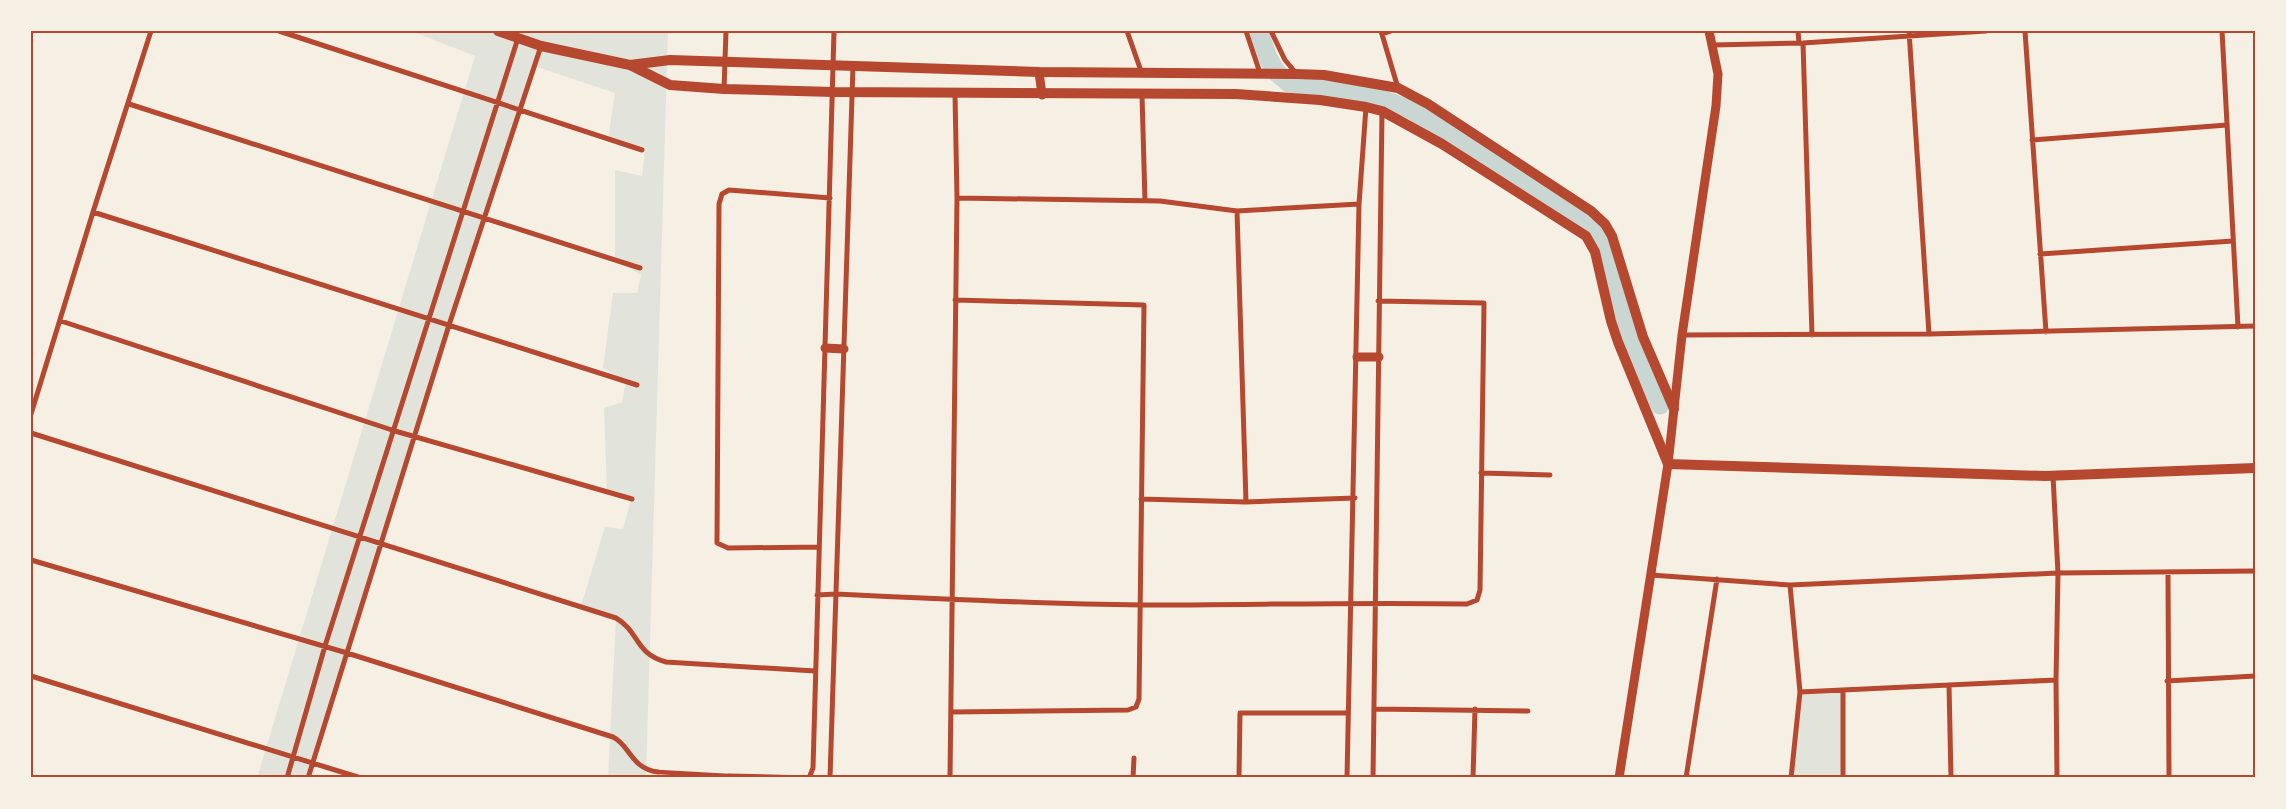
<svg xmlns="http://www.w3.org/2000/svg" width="2286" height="809" font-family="'Asap Condensed',sans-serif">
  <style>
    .green { fill: #e2e4dc }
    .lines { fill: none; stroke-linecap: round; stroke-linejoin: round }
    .canal { stroke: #c9d6d2; stroke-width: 19 }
    .pedestrian { stroke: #b5482f; stroke-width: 4.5 }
    .minor { stroke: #b5482f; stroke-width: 5 }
    .tertiary { stroke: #b5482f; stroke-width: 9 }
    .secondary { stroke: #b5482f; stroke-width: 10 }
    .neatline { fill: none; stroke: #b5482f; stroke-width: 2 }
  </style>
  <rect width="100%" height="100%" fill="#f6efe4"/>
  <path class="green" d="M 411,31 L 668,31 L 646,778 L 608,778 L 616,618 L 581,606 L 605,527 L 623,529 L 631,500 L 607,493 L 604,408 L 622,402 L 626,381 L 603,368 L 613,293 L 637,293 L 641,275 L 615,260 L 615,170 L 642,176 L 645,152 L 608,139 L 615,93 L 534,66 L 309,778 L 257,778 L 475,56 Z
    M 1843,690 L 1843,778 L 1791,778 L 1800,692 Z"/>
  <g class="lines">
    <path class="canal" d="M 1259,31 L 1268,58 L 1277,73 L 1289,83 L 1365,94 L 1410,109 L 1596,227 L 1606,248 L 1630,336 L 1660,405"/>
    <path class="pedestrian" d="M 658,772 L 729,776"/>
    <path class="minor" d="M 279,31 L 642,150
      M 1127,31 L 1141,71
      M 1246,31 L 1260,73
      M 1271,31 L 1285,60 L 1296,73
      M 1381,31 L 1398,88
      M 1798,31 L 1799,43
      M 1909,31 L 1929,334
      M 2025,31 L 2046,332
      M 2222,31 L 2238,327
      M 1382,34 L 1391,31
      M 1803,43 L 1812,335
      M 1713,45 L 1803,43 L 1986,31
      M 724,89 L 726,31
      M 1142,95 L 1145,201
      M 129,104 L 640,268
      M 2032,140 L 2227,125
      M 957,198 L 1160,201 L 1237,211 L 1359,204
      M 1237,211 L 1246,502
      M 93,212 L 637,385
      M 2040,254 L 2233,241
      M 61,321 L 395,431 L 632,499
      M 1682,335 L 1929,334 L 2255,326
      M 31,414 L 93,212 L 151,31
      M 31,433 L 616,618 C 640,632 634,653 666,662 L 815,671
      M 1481,473 L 1550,475
      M 2053,476 L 2058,573 L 2056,680 L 2057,778
      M 1141,499 L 1246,502 L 1355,498
      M 819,547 L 728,548 L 717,543 L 719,204 L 722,194 L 729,190 L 830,198
      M 31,560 L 347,653 L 613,737 C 630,745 631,769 658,772
      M 2168,572 L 2169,778
      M 1651,575 L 1790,585 L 2058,573 L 2255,571
      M 1790,585 L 1800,692 L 1791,778
      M 817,595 L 836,594 C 938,599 1040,604 1142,605 C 1250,605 1359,602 1467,604 L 1477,600 L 1480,590 L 1484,303 L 1378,301
      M 31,676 L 361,778
      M 2167,681 L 2255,676
      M 1949,685 L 1951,778
      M 1843,690 L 1843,778
      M 1800,692 L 2056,680
      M 1376,709 L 1528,711
      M 951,712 L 1128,710 L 1136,707 L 1139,699 L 1144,305 L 955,300
      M 729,776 L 809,778 L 813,768 L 834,31
      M 287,778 L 325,646 L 518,38
      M 308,778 L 449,325 L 541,46
      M 830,778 L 853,66
      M 950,778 L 957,198 L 955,94
      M 1133,778 L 1134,758
      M 1239,778 L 1240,713 L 1348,713
      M 1347,778 L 1359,204 L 1366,107
      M 1373,778 L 1382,111
      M 1473,778 L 1475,709
      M 1686,778 L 1717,579"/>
    <path class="tertiary" d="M 1039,72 L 1042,95
      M 825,348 L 844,349
      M 1357,357 L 1379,357
      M 1619,778 L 1668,464 L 1682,335 L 1716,106 L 1718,74 L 1709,31"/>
    <path class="secondary" d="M 498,31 L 541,46 L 630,65 L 670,85 L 724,89 L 833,92 L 1236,94 L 1320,100 L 1366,107 L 1382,111 L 1442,144 L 1586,236 L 1595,252 L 1611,321 L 1618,342 L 1668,464 L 2045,476 L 2255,468
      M 630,65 L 670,60 L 1039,72 L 1296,74 L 1324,75 L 1398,88 L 1428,104 L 1591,211 L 1605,224 L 1612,236 L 1643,337 L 1674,409"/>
  </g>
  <rect width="2286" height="809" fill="none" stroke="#f6efe4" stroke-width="65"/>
  <rect x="32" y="32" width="2222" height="744" class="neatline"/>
</svg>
